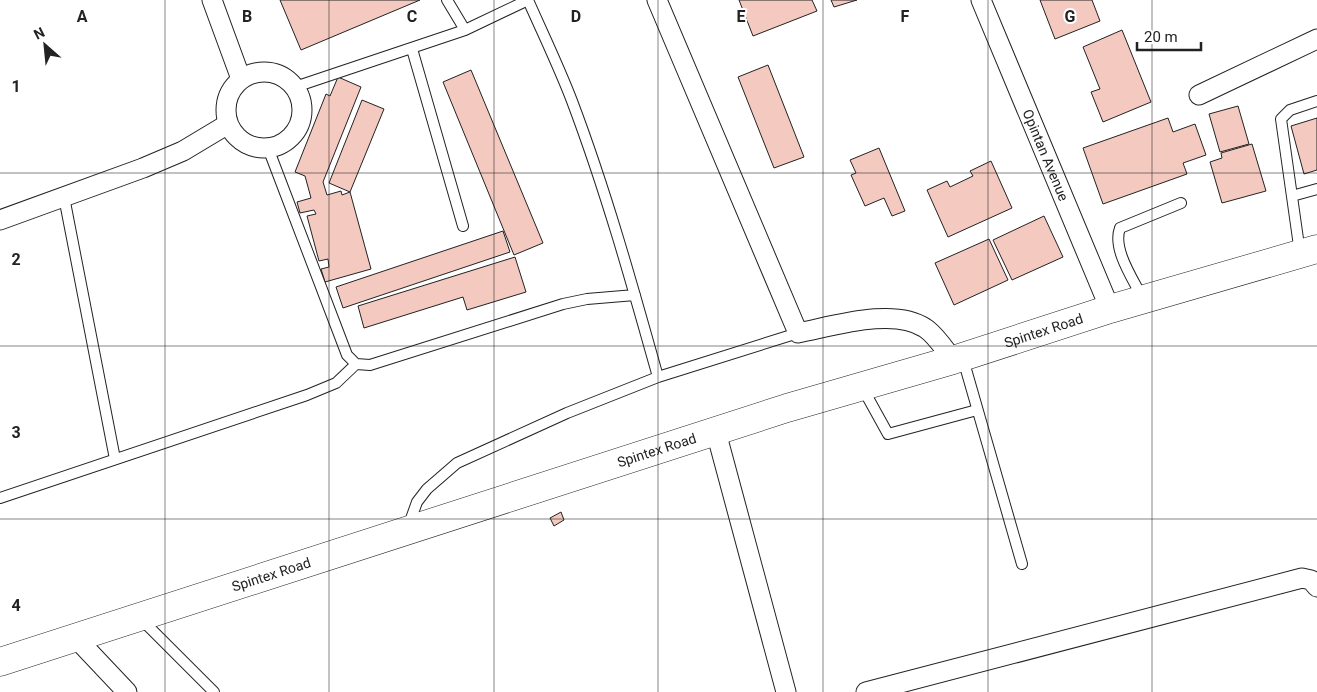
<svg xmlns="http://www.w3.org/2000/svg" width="1317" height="692" font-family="Roboto,sans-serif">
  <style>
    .building { fill: #f3c9c0; stroke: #222 }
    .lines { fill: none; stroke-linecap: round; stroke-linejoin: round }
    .lane-casing { stroke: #222; stroke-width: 12 }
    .street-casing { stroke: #222; stroke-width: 21 }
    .secondary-casing { stroke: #222; stroke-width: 29 }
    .lane { stroke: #fff; stroke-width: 10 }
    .street { stroke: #fff; stroke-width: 19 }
    .secondary { stroke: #fff; stroke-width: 28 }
    .grid { fill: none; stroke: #222; stroke-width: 1; stroke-opacity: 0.55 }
    .labels { text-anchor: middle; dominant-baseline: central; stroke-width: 4; stroke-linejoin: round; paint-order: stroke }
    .street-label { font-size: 14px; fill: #222; stroke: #fff }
    .grid-label { font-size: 16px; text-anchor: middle; font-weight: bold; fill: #222; stroke: #fff; stroke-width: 4; stroke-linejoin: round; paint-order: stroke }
  </style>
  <rect width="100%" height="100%" fill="#fff"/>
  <path class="building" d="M 280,0 L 420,0 L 301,50 Z
    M 739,0 L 812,0 L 817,11 L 753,36 Z
    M 831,0 L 857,0 L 834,7 Z
    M 1040,0 L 1092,0 L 1100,21 L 1055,39 Z
    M 1122,30 L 1151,102 L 1103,122 L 1091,92 L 1100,89 L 1083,47 Z
    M 768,65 L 804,157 L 774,168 L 738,77 Z
    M 471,70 L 543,243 L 514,255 L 443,82 Z
    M 338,77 L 361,87 L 323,182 L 327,195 L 341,191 L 342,195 L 350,192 L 371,269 L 325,282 L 321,269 L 329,267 L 328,259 L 319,261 L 307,216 L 316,214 L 314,210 L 300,213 L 297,202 L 311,198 L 305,176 L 295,172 L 326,94 L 330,96 Z
    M 362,100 L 384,109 L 350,192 L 329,183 Z
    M 1238,106 L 1249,144 L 1220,152 L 1209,114 Z
    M 1168,118 L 1173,132 L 1195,124 L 1206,155 L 1183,163 L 1187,174 L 1103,204 L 1083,148 Z
    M 1317,118 L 1317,170 L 1304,174 L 1291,126 Z
    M 1252,144 L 1266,191 L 1222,203 L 1210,162 L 1222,158 L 1221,153 Z
    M 879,148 L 905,211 L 892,216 L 884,198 L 865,206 L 851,175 L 856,173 L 850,160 Z
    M 991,161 L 1012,208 L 948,237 L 927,190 L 947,181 L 950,187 L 973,176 L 970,171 Z
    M 1044,216 L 1063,257 L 1012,280 L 993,240 Z
    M 503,231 L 510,252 L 343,308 L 336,287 Z
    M 989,239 L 1008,280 L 954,305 L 935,263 Z
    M 515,257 L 526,292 L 467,310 L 463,297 L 364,328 L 358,306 Z
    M 561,512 L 564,520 L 554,526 L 550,518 Z"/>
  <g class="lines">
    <defs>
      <path id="lane" d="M 447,0 L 465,30
        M 528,0 C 543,34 559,67 572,101 C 606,191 632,284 658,377
        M 412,49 L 463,226
        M 295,87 L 465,30 L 528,0
        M 268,148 L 347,355 L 356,364 L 370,365 L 563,304 L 587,299 L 635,295
        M 1292,196 L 1317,189
        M 64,197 L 115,459
        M 1300,253 L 1281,119 L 1290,110 L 1317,101
        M 1143,299 C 1133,279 1112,249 1120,228 L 1181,203
        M 963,359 L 1022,564
        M 862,387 L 888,434 L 977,410
        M 0,498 L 307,395 L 336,383 L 356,364
        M 408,527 L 417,502 L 427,489 L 457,463 L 567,413 L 658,377 L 798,333
        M 140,618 L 214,692"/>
      <g id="street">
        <path d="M 212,0 L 241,79"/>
        <path d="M 657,0 L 798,333 C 834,326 894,307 925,328 C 936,335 945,350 953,360"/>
        <path id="s1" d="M 981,0 L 1110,309"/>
        <circle cx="264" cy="110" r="38"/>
        <path d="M 1199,95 L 1317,39"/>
        <path d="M 0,220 L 143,168 L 183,151 L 228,124"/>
        <path d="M 716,432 L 786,692"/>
        <path d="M 76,638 L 127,692"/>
        <path d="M 866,692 L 1302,578 L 1311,580 L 1317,587"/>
      </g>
      <g id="secondary">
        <path id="s2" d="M 0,662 L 787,408 L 953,360 L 1110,309 L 1317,249"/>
      </g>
    </defs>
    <use href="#lane" class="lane-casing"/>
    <use href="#street" class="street-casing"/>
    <use href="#secondary" class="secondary-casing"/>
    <use href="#lane" class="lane"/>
    <use href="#street" class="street"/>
    <use href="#secondary" class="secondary"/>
  </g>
  <path class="grid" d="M 165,0 L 165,692M 329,0 L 329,692M 494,0 L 494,692M 658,0 L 658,692M 823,0 L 823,692M 988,0 L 988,692M 1152,0 L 1152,692M 0,173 L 1317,173M 0,346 L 1317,346M 0,519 L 1317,519"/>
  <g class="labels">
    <g class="street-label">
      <text stroke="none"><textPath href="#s1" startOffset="168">Opintan Avenue</textPath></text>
      <text stroke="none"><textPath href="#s2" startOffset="1095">Spintex Road</textPath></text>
      <text stroke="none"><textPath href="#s2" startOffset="690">Spintex Road</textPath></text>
      <text stroke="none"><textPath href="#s2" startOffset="285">Spintex Road</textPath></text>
    </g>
  </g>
  <g class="grid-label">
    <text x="82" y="22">A</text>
    <text x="247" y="22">B</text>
    <text x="412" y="22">C</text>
    <text x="576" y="22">D</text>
    <text x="741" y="22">E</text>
    <text x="905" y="22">F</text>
    <text x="1070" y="22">G</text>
    <text x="16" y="92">1</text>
    <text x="16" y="265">2</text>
    <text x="16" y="438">3</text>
    <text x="16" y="611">4</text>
  </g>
  <g transform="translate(45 45) rotate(333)" stroke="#ffffff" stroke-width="4" paint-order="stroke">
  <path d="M0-4L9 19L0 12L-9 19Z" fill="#222222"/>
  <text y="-8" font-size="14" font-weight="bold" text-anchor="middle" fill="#222222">N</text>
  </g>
  <path d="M1137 42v8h64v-8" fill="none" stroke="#222222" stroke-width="2.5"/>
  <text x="1144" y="42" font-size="15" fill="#222222" stroke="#ffffff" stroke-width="4" paint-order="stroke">20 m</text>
</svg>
